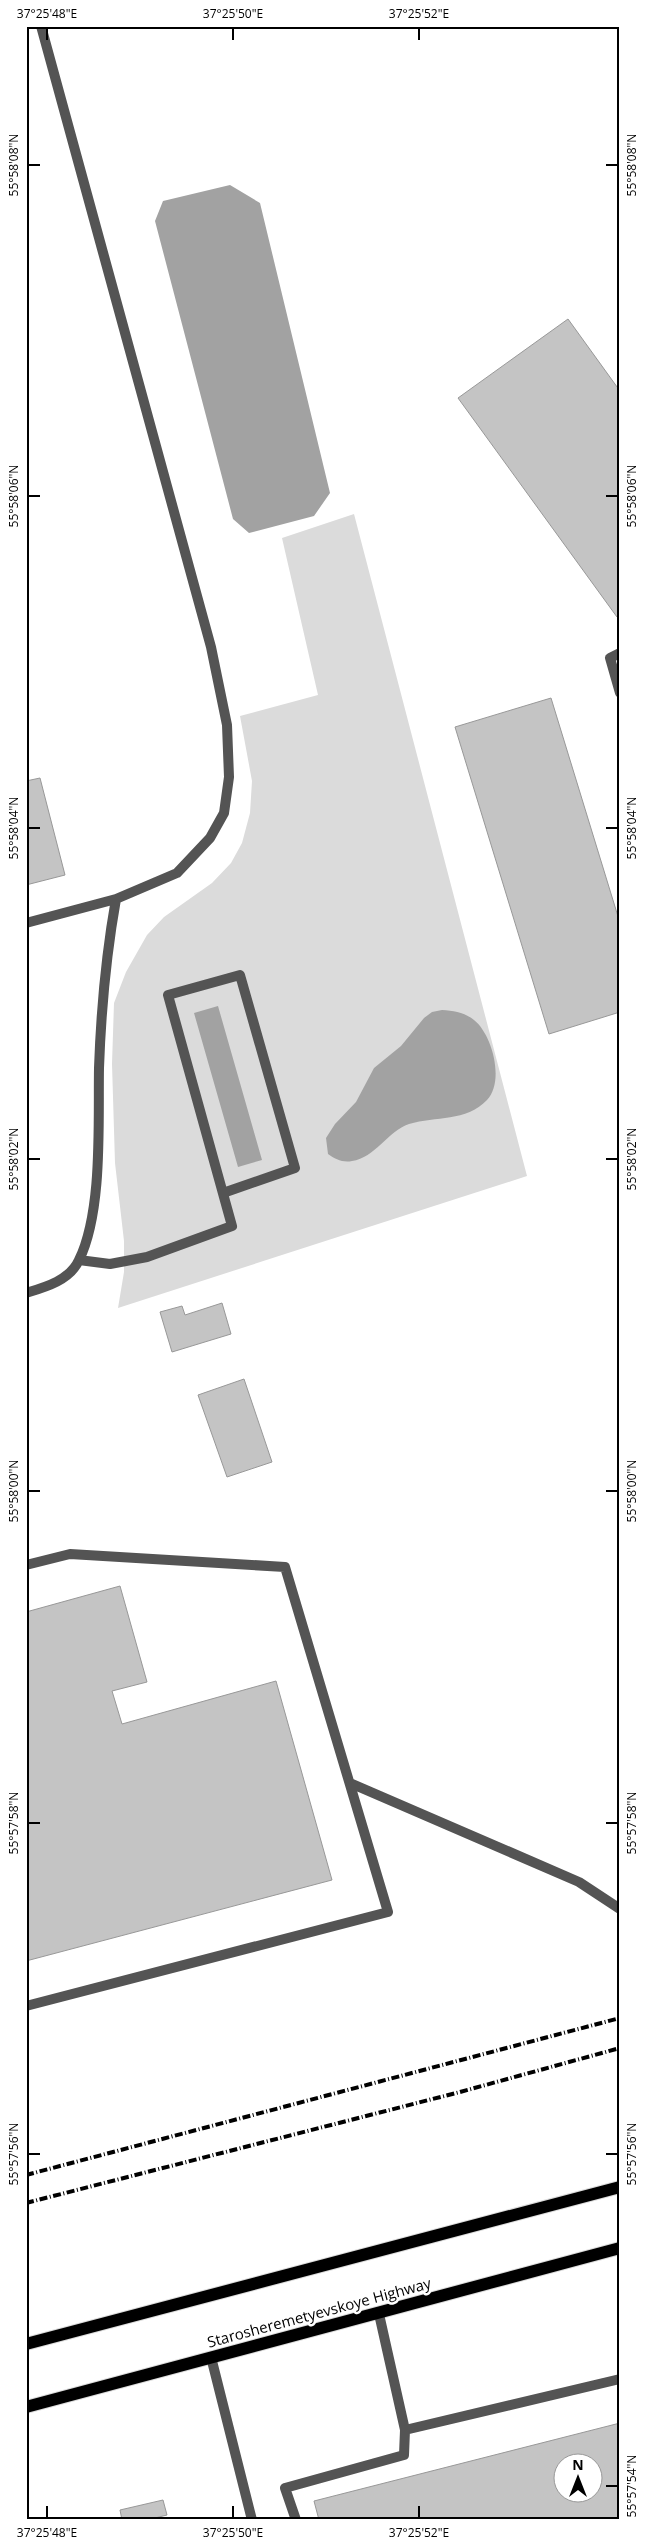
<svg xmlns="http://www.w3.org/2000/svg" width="646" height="2546" font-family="'Open Sans',sans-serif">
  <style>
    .green { fill: #dbdbdb }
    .water { fill: #a2a2a2 }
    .building { fill: #c4c4c4; stroke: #989898; fill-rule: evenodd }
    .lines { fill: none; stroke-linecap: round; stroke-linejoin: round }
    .primary-casing { stroke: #dbdbdb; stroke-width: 14 }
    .service { stroke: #545454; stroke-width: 10 }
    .primary { stroke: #000; stroke-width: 12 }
    .rail { stroke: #000; stroke-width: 4; stroke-dasharray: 8 2.5 1 2.5; stroke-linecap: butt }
    .ticks { fill: none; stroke: #000; stroke-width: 2 }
    .labels { text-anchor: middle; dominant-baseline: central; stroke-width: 5; stroke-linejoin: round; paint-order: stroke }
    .street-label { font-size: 15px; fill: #000; stroke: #fff }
    .neatline { fill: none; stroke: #000; stroke-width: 2 }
    .ticks-label { font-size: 12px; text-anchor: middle; fill: #000 }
  </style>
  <rect width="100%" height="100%" fill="#fff"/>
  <path class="green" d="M 354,514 L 527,1176 L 118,1308 L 124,1272 L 124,1241 L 115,1163 L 112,1064 L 114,1003 L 126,972 L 147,935 L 164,917 L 212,883 L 231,863 L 242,843 L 250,813 L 252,781 L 240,716 L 318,695 L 282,538 Z"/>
  <path class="water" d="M 230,185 L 260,203 L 330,493 L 314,516 L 249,533 L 233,519 L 155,221 L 163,201 Z
    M 218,1006 L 262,1160 L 238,1167 L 194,1013 Z
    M 442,1010 C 454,1011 464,1012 474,1020 C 492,1034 505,1081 487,1100 C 466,1122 436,1116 409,1124 C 388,1131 375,1158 352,1161 C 343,1163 335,1159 328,1154 L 326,1138 L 335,1124 L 356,1102 L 374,1068 L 401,1046 L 424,1018 L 432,1012 Z"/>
  <path class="building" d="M 568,319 L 620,391 L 620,615 L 617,617 L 458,398 Z
    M 551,698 L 620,923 L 620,1012 L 549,1034 L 455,727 Z
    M 40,778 L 65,875 L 26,885 L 26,781 Z
    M 222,1303 L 231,1334 L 172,1352 L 160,1312 L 182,1306 L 185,1315 Z
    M 244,1379 L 272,1462 L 227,1477 L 198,1395 Z
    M 120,1586 L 147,1682 L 112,1691 L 122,1724 L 276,1681 L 332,1880 L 26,1961 L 26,1612 Z
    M 620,2423 L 620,2520 L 319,2520 L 314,2501 ZM 564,2464 L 594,2464 L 594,2494 L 564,2494 Z
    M 163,2500 L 167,2515 L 147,2520 L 122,2520 L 120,2510 Z"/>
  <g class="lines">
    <defs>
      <path id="primary" d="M 26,2344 L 620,2187
        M 26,2407 L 620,2248"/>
    </defs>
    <use href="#primary" class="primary-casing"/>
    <path class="service" d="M 620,653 L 610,658 L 620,693
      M 26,923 L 116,899 L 177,873 L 210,838 L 224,813 L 229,777 L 227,725 L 211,647 L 41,26
      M 79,1260 L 110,1264 L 147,1257 L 232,1226 L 168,995 L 240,975 L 295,1168 L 223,1193
      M 26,1293 C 46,1287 70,1280 79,1260 C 103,1211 98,1122 99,1068 C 101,1011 106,955 116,899
      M 26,1565 L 70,1554 L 285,1567 L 388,1912 L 26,2006
      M 350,1783 L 579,1882 L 620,1909
      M 211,2357 L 252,2520
      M 405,2430 L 620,2379
      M 296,2520 L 285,2488 L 404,2455 L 405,2430 L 379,2314"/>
    <use href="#primary" class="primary"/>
    <path class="rail" d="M 26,2175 L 620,2018
      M 26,2203 L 460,2092 L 620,2048"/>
  </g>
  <path class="ticks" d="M 47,28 L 47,40M 233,28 L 233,40M 419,28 L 419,40M 28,165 L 40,165M 606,165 L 618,165M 28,496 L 40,496M 606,496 L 618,496M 28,828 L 40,828M 606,828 L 618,828M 28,1159 L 40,1159M 606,1159 L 618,1159M 28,1491 L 40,1491M 606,1491 L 618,1491M 28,1823 L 40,1823M 606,1823 L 618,1823M 28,2154 L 40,2154M 606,2154 L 618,2154M 606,2486 L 618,2486M 47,2506 L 47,2518M 233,2506 L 233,2518M 419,2506 L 419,2518"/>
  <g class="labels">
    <g class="street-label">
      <text transform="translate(319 2312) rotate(-15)">Starosheremetyevskoye Highway</text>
    </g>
  </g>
  <rect width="646" height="2546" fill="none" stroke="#ffffff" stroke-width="55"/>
  <g transform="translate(578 2478)"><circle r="24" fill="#ffffff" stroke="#999999"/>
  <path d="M0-4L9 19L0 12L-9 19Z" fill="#000000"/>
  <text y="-8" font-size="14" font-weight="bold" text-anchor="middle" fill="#000000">N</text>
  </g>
  <rect x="28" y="28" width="590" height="2490" class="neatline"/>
  <g class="ticks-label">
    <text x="47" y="18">37°25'48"E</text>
    <text x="233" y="18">37°25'50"E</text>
    <text x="419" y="18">37°25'52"E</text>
    <text transform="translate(14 165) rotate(-90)" y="4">55°58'08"N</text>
    <text transform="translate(632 165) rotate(-90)" y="4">55°58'08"N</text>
    <text transform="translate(14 496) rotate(-90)" y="4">55°58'06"N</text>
    <text transform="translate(632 496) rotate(-90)" y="4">55°58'06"N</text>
    <text transform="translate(14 828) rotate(-90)" y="4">55°58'04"N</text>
    <text transform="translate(632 828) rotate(-90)" y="4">55°58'04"N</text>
    <text transform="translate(14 1159) rotate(-90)" y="4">55°58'02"N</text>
    <text transform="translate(632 1159) rotate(-90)" y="4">55°58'02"N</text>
    <text transform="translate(14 1491) rotate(-90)" y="4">55°58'00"N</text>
    <text transform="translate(632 1491) rotate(-90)" y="4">55°58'00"N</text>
    <text transform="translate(14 1823) rotate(-90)" y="4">55°57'58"N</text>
    <text transform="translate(632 1823) rotate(-90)" y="4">55°57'58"N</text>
    <text transform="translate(14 2154) rotate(-90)" y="4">55°57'56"N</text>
    <text transform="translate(632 2154) rotate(-90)" y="4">55°57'56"N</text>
    <text transform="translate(632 2486) rotate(-90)" y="4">55°57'54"N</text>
    <text x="47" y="2537">37°25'48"E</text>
    <text x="233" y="2537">37°25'50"E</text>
    <text x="419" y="2537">37°25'52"E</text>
  </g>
</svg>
